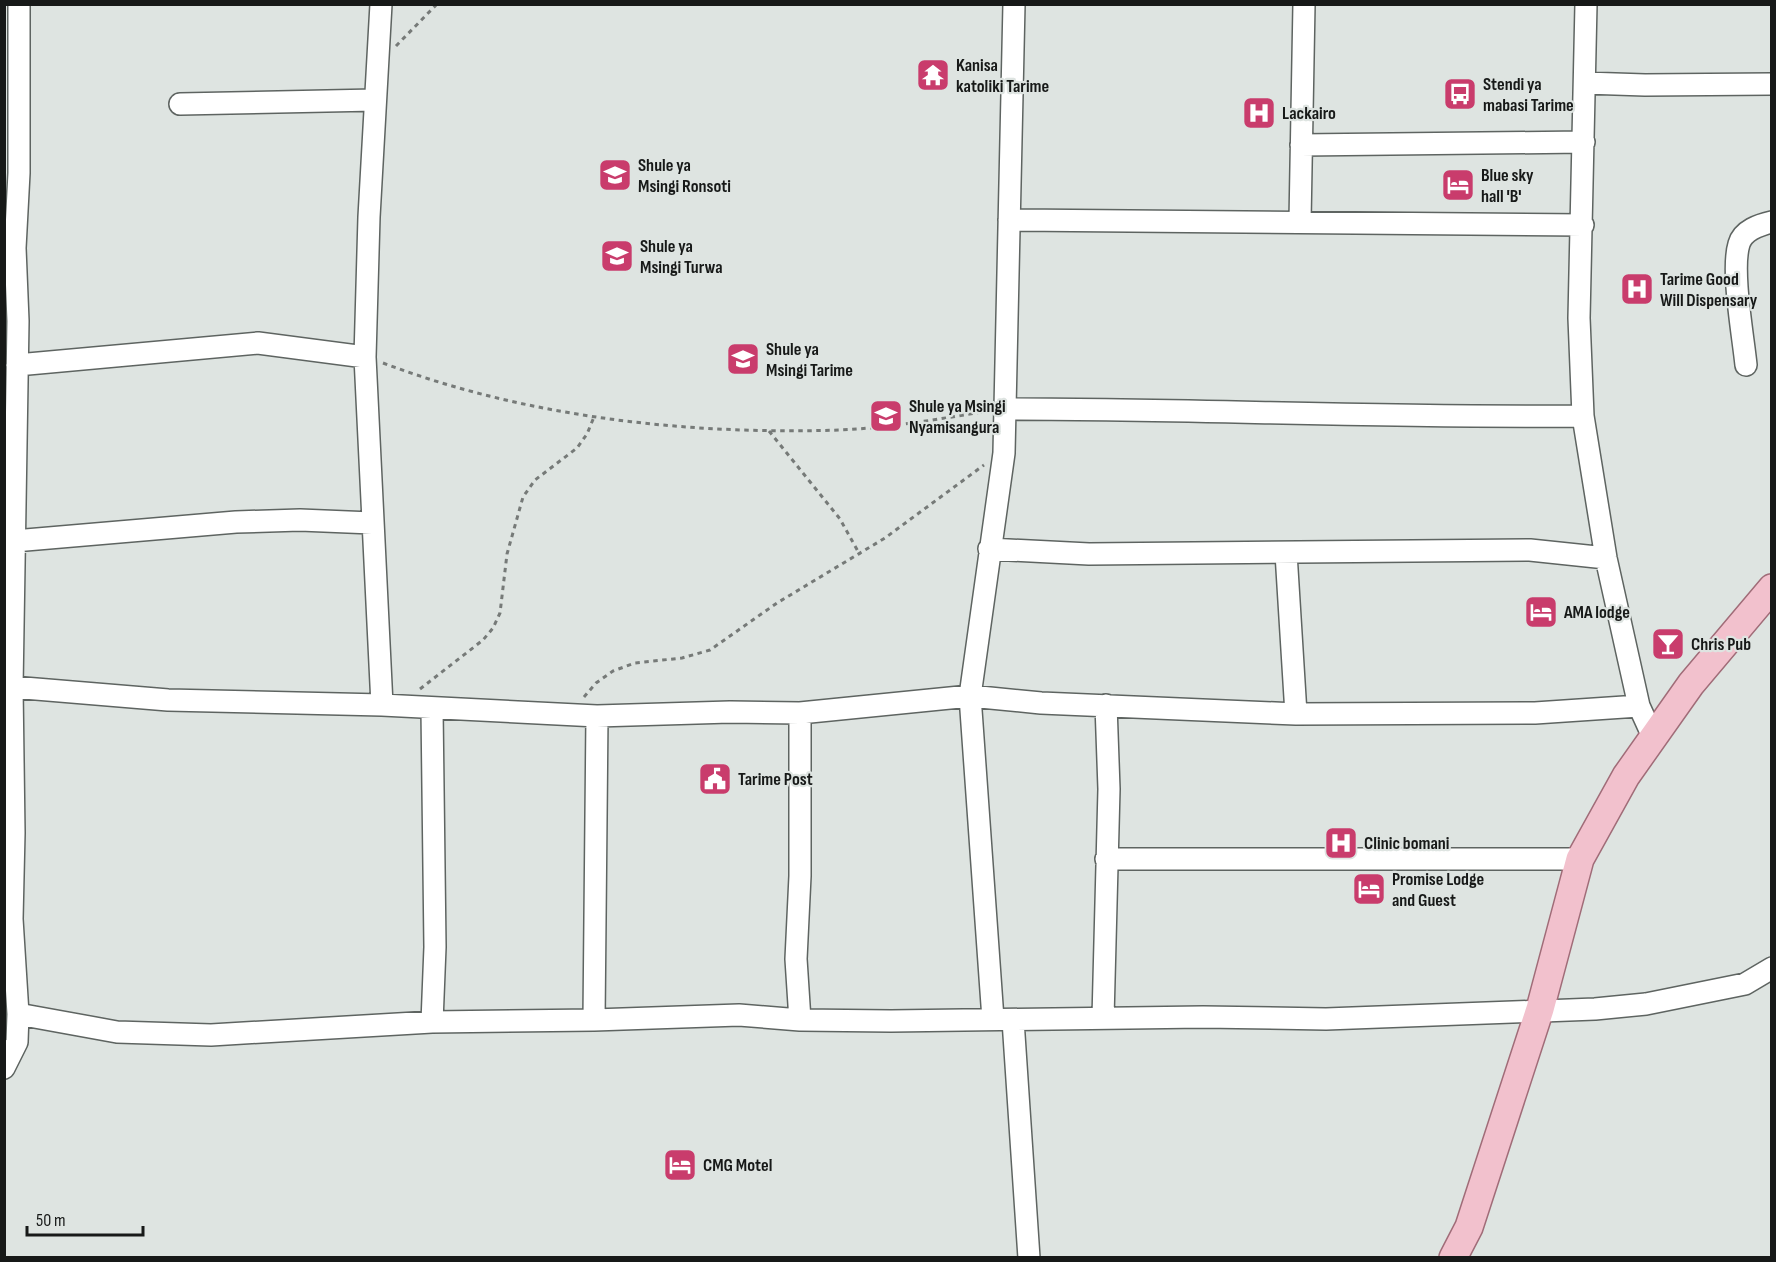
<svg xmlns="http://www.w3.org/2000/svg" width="1776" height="1262" font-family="'Sofia Sans Condensed',sans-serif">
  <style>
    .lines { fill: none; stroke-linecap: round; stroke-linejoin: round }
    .minor-casing { stroke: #5e6461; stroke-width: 24 }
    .major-casing { stroke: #a06c78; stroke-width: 30 }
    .path { stroke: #767a78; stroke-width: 3; stroke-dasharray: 4.5 4.5; stroke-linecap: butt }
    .minor { stroke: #fff; stroke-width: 21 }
    .major { stroke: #f2c1cd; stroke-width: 27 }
    .labels { text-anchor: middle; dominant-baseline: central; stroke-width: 4.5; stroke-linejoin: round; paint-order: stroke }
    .poi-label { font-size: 18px; font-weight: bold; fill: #171918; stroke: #dee4e1; text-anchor: start }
  </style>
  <rect width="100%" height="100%" fill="#dee4e1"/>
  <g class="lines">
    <defs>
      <path id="minor" d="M 381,4 L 369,217 L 365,357 L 382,705 L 597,716 L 730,712 L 800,713 L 970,696 L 1041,703 L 1296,714 L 1535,713 L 1639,706
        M 1586,4 L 1579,318 L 1583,416 L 1606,558 L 1639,706 L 1654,739
        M 1585,83 L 1645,85 L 1772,84
        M 180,104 L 375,100
        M 1301,145 L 1584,142
        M 1009,220 L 1583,225
        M 1300,221 L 1304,4
        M 17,365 L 258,343 L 365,357
        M 1746,365 C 1743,335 1731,270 1739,244 C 1743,230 1759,225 1772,222
        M 1005,409 C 1198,409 1390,418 1583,416
        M 14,541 L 236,522 L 300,520 L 372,523
        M 989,549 L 1089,554 L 1530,550 L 1606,558
        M 1286,553 L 1296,714
        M 12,687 L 168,700 L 382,705
        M 432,709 L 435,947 L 432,1022
        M 800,713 L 800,876 L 796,959 L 800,1020
        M 1106,859 L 1580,859
        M 18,1014 L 117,1032 L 211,1035 L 432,1022 L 594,1020 L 739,1015 L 800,1020 L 891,1021 L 1203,1017 L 1326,1019 L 1595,1009 L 1646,1004 L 1745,984 L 1772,968
        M 1103,1018 L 1109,789 L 1106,705
        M 993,1019 L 970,696 L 1004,453 L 1014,4
        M 594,1020 L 597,716
        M 1013,1020 L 1029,1258
        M 4,1068 L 17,1042 L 18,1014 L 12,919 L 14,833 L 12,687 L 18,321 L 15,248 L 19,173 L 19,4"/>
      <path id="major" d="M 1453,1258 L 1469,1227 L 1540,1009 L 1580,859 L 1626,776 L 1691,684 L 1772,588"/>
    </defs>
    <use href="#minor" class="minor-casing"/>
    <use href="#major" class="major-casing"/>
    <path class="path" d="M 396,46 L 437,4
      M 383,363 C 526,417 686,435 839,430 C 889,428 939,419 988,411
      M 769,431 L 840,519 L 860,555
      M 420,689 L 483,640 L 493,628 L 500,613 L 507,554 L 523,497 L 535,480 L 577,448 L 587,434 L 594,417
      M 584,697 L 596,683 L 613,671 L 635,663 L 682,658 L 710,650 L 777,603 L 885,538 L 984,465"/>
    <use href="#minor" class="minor"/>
    <use href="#major" class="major"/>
  </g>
  <defs>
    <symbol id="temple-square" viewBox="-11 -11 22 22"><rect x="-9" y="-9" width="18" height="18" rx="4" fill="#c93c6c" stroke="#dee4e1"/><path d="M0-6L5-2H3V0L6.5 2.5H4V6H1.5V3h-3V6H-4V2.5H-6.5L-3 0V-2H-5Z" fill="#fff"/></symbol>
    <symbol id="bus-square" viewBox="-11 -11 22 22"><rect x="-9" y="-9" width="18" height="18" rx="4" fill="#c93c6c" stroke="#dee4e1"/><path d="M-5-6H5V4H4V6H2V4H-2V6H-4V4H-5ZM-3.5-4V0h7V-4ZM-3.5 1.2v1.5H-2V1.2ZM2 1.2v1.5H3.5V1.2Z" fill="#fff"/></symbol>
    <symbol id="hospital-square" viewBox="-11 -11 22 22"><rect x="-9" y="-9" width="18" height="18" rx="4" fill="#c93c6c" stroke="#dee4e1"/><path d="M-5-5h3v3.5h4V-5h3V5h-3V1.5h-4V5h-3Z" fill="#fff"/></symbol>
    <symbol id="school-square" viewBox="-11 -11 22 22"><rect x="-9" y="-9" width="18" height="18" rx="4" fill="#c93c6c" stroke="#dee4e1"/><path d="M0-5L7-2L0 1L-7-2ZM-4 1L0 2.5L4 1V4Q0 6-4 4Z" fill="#fff"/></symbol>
    <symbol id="hotel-square" viewBox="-11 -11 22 22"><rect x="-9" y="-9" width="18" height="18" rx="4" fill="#c93c6c" stroke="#dee4e1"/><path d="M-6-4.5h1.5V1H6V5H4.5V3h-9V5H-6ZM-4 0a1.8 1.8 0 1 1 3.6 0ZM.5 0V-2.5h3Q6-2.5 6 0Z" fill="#fff"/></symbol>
    <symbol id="bar-square" viewBox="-11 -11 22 22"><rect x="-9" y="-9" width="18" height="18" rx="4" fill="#c93c6c" stroke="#dee4e1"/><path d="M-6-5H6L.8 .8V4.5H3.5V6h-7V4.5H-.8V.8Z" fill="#fff"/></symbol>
    <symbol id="civic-square" viewBox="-11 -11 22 22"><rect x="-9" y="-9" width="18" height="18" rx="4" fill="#c93c6c" stroke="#dee4e1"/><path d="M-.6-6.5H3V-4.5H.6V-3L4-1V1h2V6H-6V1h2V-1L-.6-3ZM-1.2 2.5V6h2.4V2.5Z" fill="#fff"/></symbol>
  </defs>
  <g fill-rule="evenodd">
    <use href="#temple-square" x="914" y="56" width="38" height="38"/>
    <use href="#bus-square" x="1441" y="75" width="38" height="38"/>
    <use href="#hospital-square" x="1240" y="94" width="38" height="38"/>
    <use href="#school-square" x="596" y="156" width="38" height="38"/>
    <use href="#hotel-square" x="1439" y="166" width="38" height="38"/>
    <use href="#school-square" x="598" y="237" width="38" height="38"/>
    <use href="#hospital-square" x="1618" y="270" width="38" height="38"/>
    <use href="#school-square" x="724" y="340" width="38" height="38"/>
    <use href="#school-square" x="867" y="397" width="38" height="38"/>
    <use href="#hotel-square" x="1522" y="593" width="38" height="38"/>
    <use href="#bar-square" x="1649" y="625" width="38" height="38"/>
    <use href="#civic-square" x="696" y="760" width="38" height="38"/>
    <use href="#hospital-square" x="1322" y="824" width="38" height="38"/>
    <use href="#hotel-square" x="1350" y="870" width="38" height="38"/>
    <use href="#hotel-square" x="661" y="1146" width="38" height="38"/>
  </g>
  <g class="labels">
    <g class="poi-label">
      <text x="956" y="65">Kanisa<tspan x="956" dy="21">katoliki Tarime</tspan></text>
      <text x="1483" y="84">Stendi ya<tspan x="1483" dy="21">mabasi Tarime</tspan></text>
      <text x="1282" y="113">Lackairo</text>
      <text x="638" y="165">Shule ya<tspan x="638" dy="21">Msingi Ronsoti</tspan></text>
      <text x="1481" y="175">Blue sky<tspan x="1481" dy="21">hall 'B'</tspan></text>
      <text x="640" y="246">Shule ya<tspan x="640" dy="21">Msingi Turwa</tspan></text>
      <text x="1660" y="279">Tarime Good<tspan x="1660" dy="21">Will Dispensary</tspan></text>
      <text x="766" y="349">Shule ya<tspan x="766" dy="21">Msingi Tarime</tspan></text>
      <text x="909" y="406">Shule ya Msingi<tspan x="909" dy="21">Nyamisangura</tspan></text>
      <text x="1564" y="612">AMA lodge</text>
      <text x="1691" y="644">Chris Pub</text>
      <text x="738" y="779">Tarime Post</text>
      <text x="1364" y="843">Clinic bomani</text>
      <text x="1392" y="879">Promise Lodge<tspan x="1392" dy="21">and Guest</tspan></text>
      <text x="703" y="1165">CMG Motel</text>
    </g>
  </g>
  <rect width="1776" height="1262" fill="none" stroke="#171918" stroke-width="12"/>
  <path d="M27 1226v9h116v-9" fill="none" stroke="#171918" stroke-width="3"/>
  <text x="36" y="1226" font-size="18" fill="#171918" stroke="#dee4e1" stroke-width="4.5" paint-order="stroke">50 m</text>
</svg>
